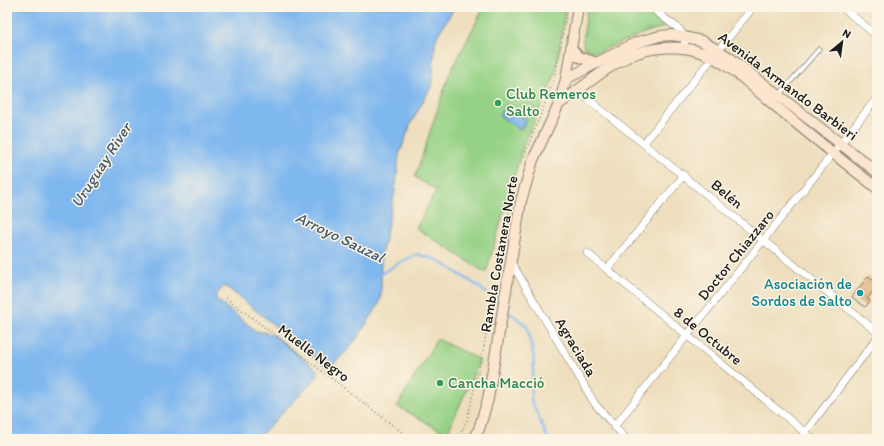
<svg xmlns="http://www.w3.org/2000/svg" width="884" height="446" font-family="Itim,sans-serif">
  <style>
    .green { fill: #96d286; stroke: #597751 }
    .water { fill: #7fb7ef; stroke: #4e6a86 }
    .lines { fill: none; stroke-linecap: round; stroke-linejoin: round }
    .stream { stroke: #7fb7ef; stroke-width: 2.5 }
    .building { fill: #d9a264 }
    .lane-casing { stroke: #857d6c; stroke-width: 5 }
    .street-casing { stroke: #857d6c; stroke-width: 8 }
    .secondary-casing { stroke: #857d6c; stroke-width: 12 }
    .path { stroke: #857d6c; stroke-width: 1.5; stroke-dasharray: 1 3; stroke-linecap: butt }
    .lane { stroke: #fff; stroke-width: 3.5 }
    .street { stroke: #fff; stroke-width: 7 }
    .secondary { stroke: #fbe5cf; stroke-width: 10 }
    .leisure-dot { fill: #2e9e5b; stroke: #fcf5e5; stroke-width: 1.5 }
    .culture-dot { fill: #0f9aa8; stroke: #fcf5e5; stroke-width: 1.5 }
    .labels { text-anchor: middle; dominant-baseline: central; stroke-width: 3; stroke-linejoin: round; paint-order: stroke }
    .street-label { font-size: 15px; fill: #1c1c1c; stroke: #fcf5e5 }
    .leisure-label { font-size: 15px; fill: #27864d; stroke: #fcf5e5; text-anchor: start }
    .culture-label { font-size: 15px; fill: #0d838f; stroke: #fcf5e5; text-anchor: end }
    .water-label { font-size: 16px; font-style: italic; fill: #445a70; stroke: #fcf5e5 }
  </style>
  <rect width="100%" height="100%" fill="#fcf5e5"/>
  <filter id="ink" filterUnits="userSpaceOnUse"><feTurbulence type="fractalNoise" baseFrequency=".025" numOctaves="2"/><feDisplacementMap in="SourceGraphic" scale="8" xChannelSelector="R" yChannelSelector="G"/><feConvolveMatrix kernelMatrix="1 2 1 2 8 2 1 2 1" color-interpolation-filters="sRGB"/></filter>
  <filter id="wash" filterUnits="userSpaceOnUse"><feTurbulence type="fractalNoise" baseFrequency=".012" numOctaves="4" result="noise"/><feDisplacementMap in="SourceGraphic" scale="16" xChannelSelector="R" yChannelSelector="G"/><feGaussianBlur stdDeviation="0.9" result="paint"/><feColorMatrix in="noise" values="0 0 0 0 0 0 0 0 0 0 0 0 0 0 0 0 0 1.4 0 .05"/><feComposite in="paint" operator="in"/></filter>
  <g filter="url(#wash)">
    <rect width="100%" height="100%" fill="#eedebd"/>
    <path class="green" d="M 484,7 L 566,7 L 555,75 L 523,146 L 486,273 L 416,228 L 436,190 L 415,177 L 449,75 Z
      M 587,7 L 640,7 L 666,27 L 649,31 L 598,52 L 590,51 L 584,47 L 583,41 Z
      M 437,339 L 480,360 L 447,434 L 397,406 Z"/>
    <path class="water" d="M 7,7 L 455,7 L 438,34 L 435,43 L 433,75 L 431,87 L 411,123 L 399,155 L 396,186 L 381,256 L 381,295 L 379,304 C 371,317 340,369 325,366 L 228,288 L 224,286 L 216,295 L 216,299 L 256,331 L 267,333 L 275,336 L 314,367 L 317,370 L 318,376 L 257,439 L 7,439 Z
      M 506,105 L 527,120 L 520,130 L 499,115 Z"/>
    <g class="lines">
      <path class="stream" d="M 379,273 L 381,274 L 397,264 L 417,254 L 437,260 L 478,286 L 502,306
        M 505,309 L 527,326 L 534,358 L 531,400 L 548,439"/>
    </g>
    <g id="blocks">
      <path class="building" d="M 868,276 L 877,283 L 877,286 L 867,299 L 870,301 L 865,307 L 852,297 Z"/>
    </g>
  </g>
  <g filter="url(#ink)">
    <use href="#blocks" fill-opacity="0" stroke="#857d6c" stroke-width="1"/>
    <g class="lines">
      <defs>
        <path id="lane" d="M 779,95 L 819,49"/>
        <path id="street" d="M 650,7 L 679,29 L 685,37 L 684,48
          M 842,7 L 877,36
          M 578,91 C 678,171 777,252 877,332
          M 644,143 L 753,7
          M 587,253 L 813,439
          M 511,262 L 595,404 L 626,439
          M 607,269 L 684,175
          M 614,427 L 877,98
          M 800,439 L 877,338"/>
        <path id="secondary" d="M 571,48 L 579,57 L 597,63
          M 566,79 L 635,43 L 660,36 L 671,35 L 685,37 L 702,41 L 730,58 L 877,172
          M 559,104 C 584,87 608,64 637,53 C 656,47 681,45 700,52 C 728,61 751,86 773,104 C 808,133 842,161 877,188
          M 473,439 L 479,429 L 488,399 L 521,201 L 533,160 L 559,104 L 566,79 L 578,7"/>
      </defs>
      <use href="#lane" class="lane-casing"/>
      <use href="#street" class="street-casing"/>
      <use href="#secondary" class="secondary-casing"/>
      <path class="path" d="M 524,156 L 548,96 L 555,75 L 568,7
        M 226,298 L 411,439
        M 458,439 L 467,420 L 484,346 L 494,285 L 510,210"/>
      <use href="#lane" class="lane"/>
      <use href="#street" class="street"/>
      <use href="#secondary" class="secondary"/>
    </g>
  </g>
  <g class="leisure-dot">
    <circle cx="498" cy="103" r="4"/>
    <circle cx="440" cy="383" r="4"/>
  </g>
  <circle class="culture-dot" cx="860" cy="293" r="4"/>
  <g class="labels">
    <g class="street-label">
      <text transform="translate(788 86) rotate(37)">Avenida Armando Barbieri</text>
      <text transform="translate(727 194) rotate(40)">Belén</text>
      <text transform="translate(499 254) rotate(-80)">Rambla Costanera Norte</text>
      <text transform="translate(736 255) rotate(-51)">Doctor Chiazzaro</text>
      <text transform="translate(708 336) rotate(39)">8 de Octubre</text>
      <text transform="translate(576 347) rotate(59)">Agraciada</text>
      <text transform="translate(314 353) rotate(37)">Muelle Negro</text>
    </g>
    <g class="leisure-label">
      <text x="506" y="94">Club Remeros<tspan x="506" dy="17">Salto</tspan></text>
      <text x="448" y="383">Cancha Macció</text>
    </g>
    <g class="culture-label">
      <text x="852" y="284">Asociación de<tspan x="852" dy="17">Sordos de Salto</tspan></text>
    </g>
    <g class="water-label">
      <text transform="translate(101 165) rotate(-57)">Uruguay River</text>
      <text transform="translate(340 237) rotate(26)">Arroyo Sauzal</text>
    </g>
  </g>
  <rect width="884" height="446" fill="none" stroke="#fcf5e5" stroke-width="24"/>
  <g transform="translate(842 42) rotate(29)" stroke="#fcf5e5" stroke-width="3" paint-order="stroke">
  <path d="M0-3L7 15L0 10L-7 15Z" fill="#1c1c1c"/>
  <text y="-6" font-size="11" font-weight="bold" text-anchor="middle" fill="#1c1c1c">N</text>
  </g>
</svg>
